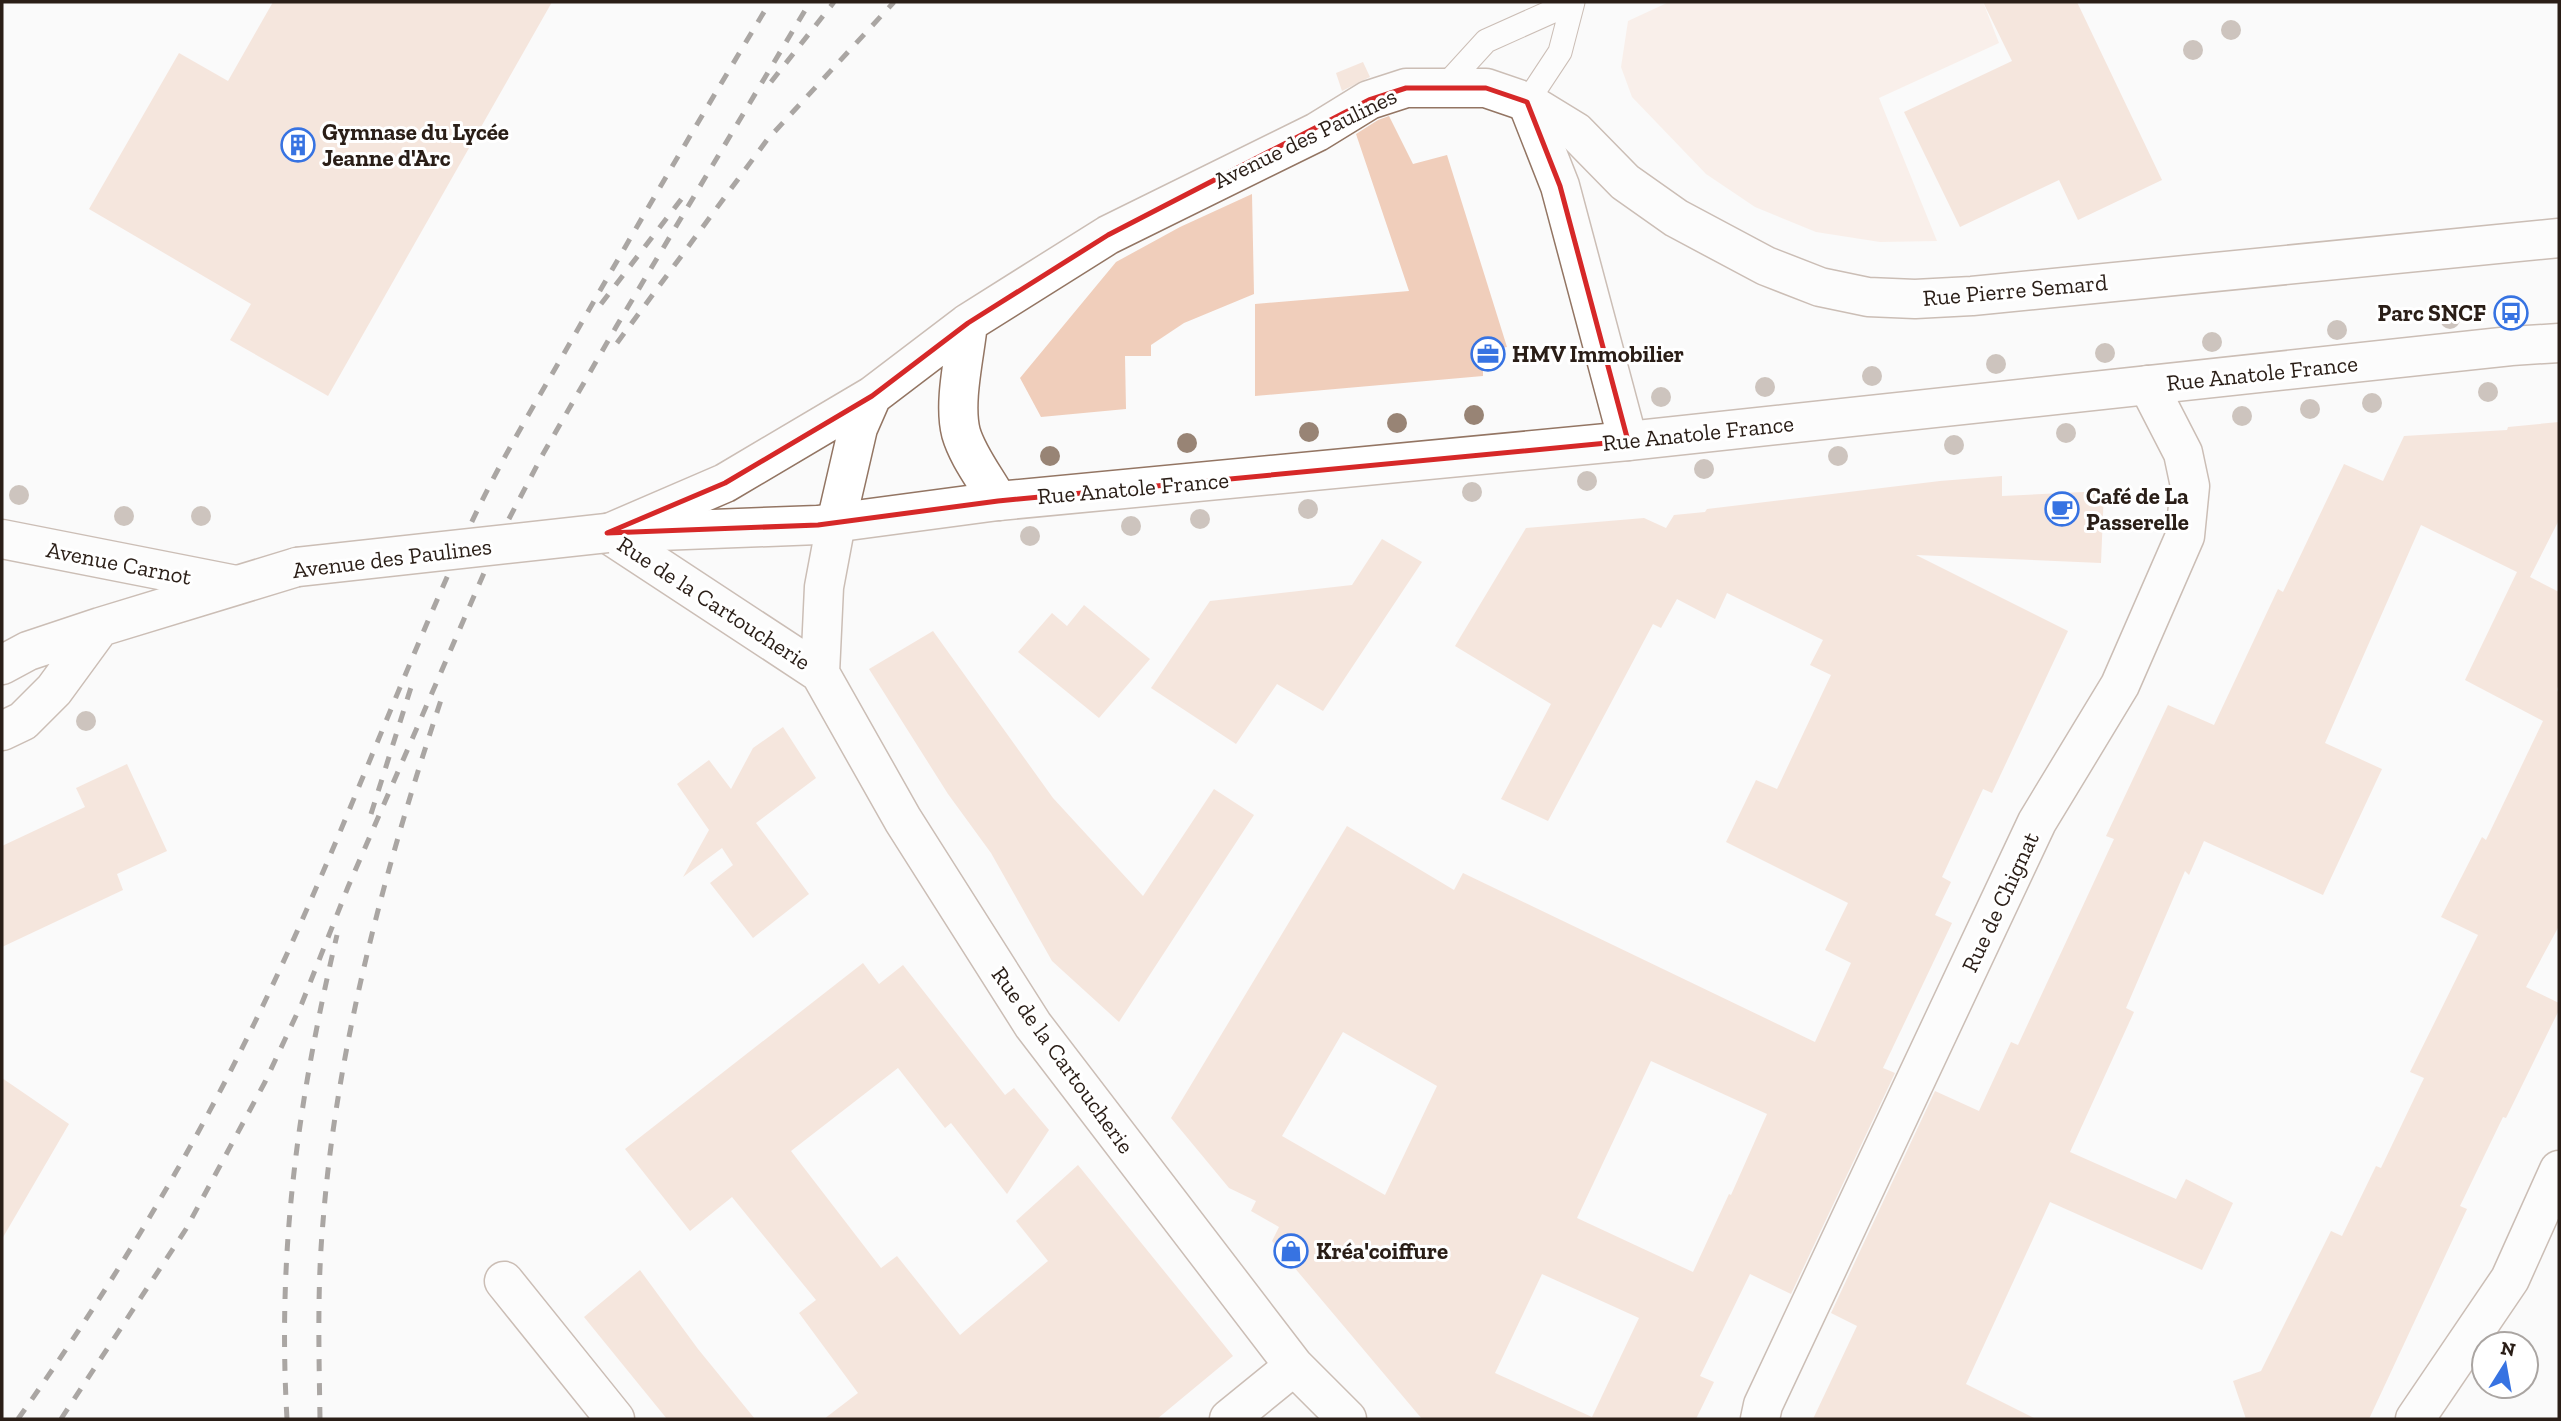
<svg xmlns="http://www.w3.org/2000/svg" width="2561" height="1421" font-family="'Zilla Slab',serif">
  <style>
    .green { fill: #f9e3d7 }
    .building { fill: #f0cebb; fill-rule: evenodd }
    .lines { fill: none; stroke-linecap: round; stroke-linejoin: round }
    .lane-casing { stroke: #937563; stroke-width: 25 }
    .street-casing { stroke: #937563; stroke-width: 41 }
    .secondary-casing { stroke: #937563; stroke-width: 41 }
    .primary-casing { stroke: #937563; stroke-width: 41 }
    .lane { stroke: #fff; stroke-width: 23 }
    .street { stroke: #fff; stroke-width: 38 }
    .secondary { stroke: #fff; stroke-width: 38 }
    .primary { stroke: #fff; stroke-width: 38 }
    .rail { stroke: #4b413b; stroke-width: 5; stroke-dasharray: 12 12; stroke-linecap: butt }
    .primary-bridge-casing { stroke: #937563; stroke-width: 41; stroke-linecap: butt }
    .primary-bridge { stroke: #fff; stroke-width: 38 }
    .tree { fill: #988475 }
    .marked { fill: none; stroke: #d62828; stroke-width: 5; stroke-linejoin: round }
    .labels { text-anchor: middle; dominant-baseline: central; stroke-width: 6; stroke-linejoin: round; paint-order: stroke }
    .poi-label { font-size: 23px; font-weight: bold; fill: #2a1e17; stroke: #fff; text-anchor: start }
    .street-label { font-size: 23px; fill: #2a1e17; stroke: #fff }
  </style>
  <rect width="100%" height="100%" fill="#fafafa"/>
  <path class="green" d="M 1669,2 L 1983,2 L 1999,43 L 1879,98 L 1937,241 L 1880,242 L 1816,232 L 1755,207 L 1706,174 L 1632,97 L 1621,67 L 1628,21 Z"/>
  <path class="building" d="M 273,2 L 552,2 L 328,396 L 230,340 L 251,304 L 89,209 L 179,53 L 228,81 Z
    M 1983,2 L 2077,2 L 2162,180 L 2078,220 L 2059,180 L 1960,227 L 1904,112 L 2012,61 Z
    M 1363,62 L 1370,77 L 1342,91 L 1336,73 Z
    M 1389,116 L 1413,164 L 1447,155 L 1507,347 L 1494,349 L 1496,362 L 1483,363 L 1483,376 L 1255,396 L 1255,304 L 1409,291 L 1356,134 L 1378,120 Z
    M 1252,194 L 1254,294 L 1184,323 L 1151,345 L 1151,356 L 1125,356 L 1126,409 L 1041,417 L 1020,378 L 1116,262 L 1180,227 Z
    M 2559,422 L 2559,520 L 2530,577 L 2559,592 L 2559,684 L 2557,689 L 2557,692 L 2559,688 L 2559,926 L 2526,987 L 2559,1003 L 2559,1010 L 2506,1118 L 2503,1117 L 2460,1206 L 2467,1209 L 2369,1419 L 2246,1419 L 2233,1381 L 2261,1371 L 2331,1231 L 2342,1236 L 2376,1166 L 2381,1168 L 2424,1078 L 2410,1072 L 2478,935 L 2441,917 L 2482,837 L 2486,840 L 2543,721 L 2465,680 L 2517,572 L 2421,525 L 2325,743 L 2382,769 L 2323,895 L 2204,841 L 2189,875 L 2185,871 L 2126,1008 L 2134,1012 L 2070,1152 L 2176,1199 L 2186,1179 L 2233,1203 L 2202,1270 L 2050,1202 L 1966,1384 L 2036,1419 L 1813,1419 L 1857,1326 L 1831,1313 L 1935,1091 L 1979,1111 L 2011,1042 L 2018,1045 L 2114,839 L 2106,836 L 2168,705 L 2214,725 L 2278,589 L 2283,592 L 2344,464 L 2383,481 L 2404,436 L 2507,430 L 2508,427 Z
    M 2002,476 L 2002,496 L 2104,491 L 2101,563 L 1916,555 L 2068,631 L 1992,793 L 1983,789 L 1942,877 L 1951,882 L 1935,915 L 1952,923 L 1883,1068 L 1895,1073 L 1791,1294 L 1750,1274 L 1700,1376 L 1714,1382 L 1696,1419 L 1422,1419 L 1272,1241 L 1279,1227 L 1251,1211 L 1256,1201 L 1229,1188 L 1171,1118 L 1347,826 L 1454,890 L 1463,873 L 1815,1042 L 1851,963 L 1825,950 L 1848,903 L 1726,842 L 1756,780 L 1777,789 L 1831,675 L 1810,665 L 1823,640 L 1727,593 L 1715,619 L 1677,599 L 1661,628 L 1653,624 L 1548,821 L 1501,799 L 1551,704 L 1455,646 L 1526,528 L 1644,518 L 1666,528 L 1674,515 L 1705,512 L 1707,509 L 1940,481 ZM 1343,1032 L 1437,1086 L 1385,1195 L 1282,1136 ZM 1651,1061 L 1767,1114 L 1731,1195 L 1729,1194 L 1693,1272 L 1577,1218 ZM 1542,1274 L 1639,1318 L 1592,1417 L 1495,1373 Z
    M 1382,539 L 1422,562 L 1323,711 L 1277,684 L 1236,744 L 1151,688 L 1210,601 L 1352,585 Z
    M 1084,605 L 1150,659 L 1099,718 L 1018,652 L 1052,613 L 1067,626 Z
    M 933,631 L 1053,798 L 1143,896 L 1214,789 L 1254,815 L 1119,1022 L 1052,961 L 991,853 L 948,794 L 869,669 Z
    M 783,727 L 816,778 L 756,823 L 809,894 L 753,938 L 710,883 L 733,865 L 722,848 L 683,877 L 709,830 L 677,784 L 709,760 L 731,789 L 753,748 Z
    M 127,764 L 167,851 L 117,874 L 123,890 L 2,947 L 2,846 L 85,807 L 76,788 Z
    M 863,963 L 879,984 L 903,965 L 1005,1095 L 1014,1088 L 1049,1130 L 1007,1194 L 951,1123 L 945,1128 L 898,1068 L 791,1151 L 881,1268 L 897,1256 L 960,1335 L 1048,1261 L 1016,1221 L 1078,1165 L 1233,1356 L 1157,1419 L 824,1419 L 858,1393 L 799,1313 L 816,1300 L 732,1197 L 690,1231 L 625,1149 Z
    M 2,1078 L 69,1124 L 2,1239 Z
    M 640,1270 L 698,1349 L 755,1419 L 667,1419 L 584,1317 Z"/>
  <g class="lines">
    <defs>
      <path id="lane" d="M 1445,86 L 1486,41 L 1573,2
        M 1527,102 L 1560,52 L 1573,2"/>
      <path id="street" d="M 1527,102 L 1560,186 L 1628,441
        M 607,533 L 820,673 L 903,820 L 1033,1025 L 1294,1366 L 1347,1419
        M 2,539 L 236,585
        M 820,673 L 824,587 L 836,523
        M 504,1281 L 615,1419
        M 1229,1419 L 1294,1366
        M 1760,1419 L 1763,1405 L 2037,822 L 2120,685 L 2185,536 L 2190,486 L 2183,453 L 2148,385
        M 2415,1419 L 2510,1279 L 2559,1170"/>
      <path id="secondary" d="M 968,323 C 965,355 953,402 961,433 C 968,457 986,479 998,501
        M 836,523 L 858,428 L 872,396
        M 609,533 L 725,483 L 872,396 L 968,323 L 1108,235 L 1317,132 L 1369,100 L 1406,88 L 1486,88 L 1527,102 L 1576,132 L 1625,182 L 1676,218 L 1766,266 L 1820,287 L 1868,297 L 1915,299 L 1972,296 L 2559,238"/>
      <path id="primary" d="M 607,533 L 818,525 L 998,501 L 1628,441 L 2511,346 L 2559,343
        M 2,665 L 28,651 L 100,627 L 297,567
        M 2,731 L 23,721 L 54,690 L 100,627"/>
    </defs>
    <use href="#lane" class="lane-casing"/>
    <use href="#street" class="street-casing"/>
    <use href="#secondary" class="secondary-casing"/>
    <use href="#primary" class="primary-casing"/>
    <use href="#lane" class="lane"/>
    <use href="#street" class="street"/>
    <use href="#secondary" class="secondary"/>
    <use href="#primary" class="primary"/>
    <path class="rail" d="M 771,82 L 834,2
      M 601,304 L 686,193
      M 617,343 L 767,140 L 894,2
      M 371,814 L 413,681
      M 18,1419 C 106,1295 187,1162 254,1024 C 333,862 394,692 469,528 C 499,462 538,399 574,336 C 638,224 703,113 770,2
      M 61,1419 L 186,1229 L 265,1082 L 302,1003 L 348,887 L 500,536 L 543,454 L 616,327 L 810,2
      M 287,1419 C 277,1250 298,1100 337,935
      M 320,1419 C 319,1354 317,1288 323,1222 C 337,1043 386,865 443,694"/>
    <defs>
      <path id="primary-bridge" d="M 297,567 L 607,533"/>
    </defs>
    <use href="#primary-bridge" class="primary-bridge-casing"/>
    <use href="#primary-bridge" class="primary-bridge"/>
  </g>
  <g class="tree">
    <circle cx="2231" cy="30" r="10"/>
    <circle cx="2193" cy="50" r="10"/>
    <circle cx="2450" cy="319" r="10"/>
    <circle cx="2337" cy="330" r="10"/>
    <circle cx="2212" cy="342" r="10"/>
    <circle cx="2105" cy="353" r="10"/>
    <circle cx="1996" cy="364" r="10"/>
    <circle cx="1872" cy="376" r="10"/>
    <circle cx="1765" cy="387" r="10"/>
    <circle cx="2488" cy="392" r="10"/>
    <circle cx="1661" cy="397" r="10"/>
    <circle cx="2372" cy="403" r="10"/>
    <circle cx="2310" cy="409" r="10"/>
    <circle cx="1474" cy="415" r="10"/>
    <circle cx="2242" cy="416" r="10"/>
    <circle cx="1397" cy="423" r="10"/>
    <circle cx="1309" cy="432" r="10"/>
    <circle cx="2066" cy="433" r="10"/>
    <circle cx="1187" cy="443" r="10"/>
    <circle cx="1954" cy="445" r="10"/>
    <circle cx="1050" cy="456" r="10"/>
    <circle cx="1838" cy="456" r="10"/>
    <circle cx="1704" cy="469" r="10"/>
    <circle cx="1587" cy="481" r="10"/>
    <circle cx="1472" cy="492" r="10"/>
    <circle cx="19" cy="495" r="10"/>
    <circle cx="1308" cy="509" r="10"/>
    <circle cx="124" cy="516" r="10"/>
    <circle cx="201" cy="516" r="10"/>
    <circle cx="1200" cy="519" r="10"/>
    <circle cx="1131" cy="526" r="10"/>
    <circle cx="1030" cy="536" r="10"/>
    <circle cx="86" cy="721" r="10"/>
  </g>
  <path d="M0 0H2561V1421H0ZM 1406,88 L 1486,88 L 1527,102 L 1560,186 L 1628,441 L 998,501 L 818,525 L 607,533 L 725,483 L 872,396 L 968,323 L 1108,235 L 1369,100 Z" fill="#fafafa" fill-opacity=".55" fill-rule="evenodd"/>
  <path class="marked" d="M 1406,88 L 1486,88 L 1527,102 L 1560,186 L 1628,441 L 998,501 L 818,525 L 607,533 L 725,483 L 872,396 L 968,323 L 1108,235 L 1369,100 Z"/>
  <defs>
    <symbol id="building-ring" viewBox="-11 -11 22 22"><circle r="9.5" fill="#fff" stroke="#3773e2" stroke-width="1.5"/><path d="M-4-6H4V6H1V3H-1V6H-4ZM-2.5-4.3h1.7v1.8h-1.7ZM.8-4.3h1.7v1.8H.8ZM-2.5-1h1.7V.8h-1.7ZM.8-1h1.7V.8H.8Z" fill="#3773e2"/></symbol>
    <symbol id="bus-ring" viewBox="-11 -11 22 22"><circle r="9.5" fill="#fff" stroke="#3773e2" stroke-width="1.5"/><path d="M-5-6H5V4H4V6H2V4H-2V6H-4V4H-5ZM-3.5-4V0h7V-4ZM-3.5 1.2v1.5H-2V1.2ZM2 1.2v1.5H3.5V1.2Z" fill="#3773e2"/></symbol>
    <symbol id="office-ring" viewBox="-11 -11 22 22"><circle r="9.5" fill="#fff" stroke="#3773e2" stroke-width="1.5"/><path d="M-6-3h4V-5.5h4V-3h4V5H-6ZM-1-4.5V-3h2v-1.5ZM-6 0V1H6V0Z" fill="#3773e2"/></symbol>
    <symbol id="cafe-ring" viewBox="-11 -11 22 22"><circle r="9.5" fill="#fff" stroke="#3773e2" stroke-width="1.5"/><path d="M-5.5-4.5H6V0H3Q3 3.5 0 3.5H-2.5Q-5.5 3.5-5.5 0ZM3-3.2v2h1.7v-2ZM-6 4.5H4V6H-6Z" fill="#3773e2"/></symbol>
    <symbol id="shop-ring" viewBox="-11 -11 22 22"><circle r="9.5" fill="#fff" stroke="#3773e2" stroke-width="1.5"/><path d="M-5-2.5h2.3a2.7 3.5 0 0 1 5.4 0H5L5.5 6h-11ZM-1.5-2.5h3a1.5 2.3 0 0 0-3 0Z" fill="#3773e2"/></symbol>
  </defs>
  <g fill-rule="evenodd">
    <use href="#building-ring" x="279" y="126" width="38" height="38"/>
    <use href="#bus-ring" x="2492" y="294" width="38" height="38"/>
    <use href="#office-ring" x="1469" y="335" width="38" height="38"/>
    <use href="#cafe-ring" x="2043" y="490" width="38" height="38"/>
    <use href="#shop-ring" x="1272" y="1232" width="38" height="38"/>
  </g>
  <g class="labels">
    <g class="poi-label">
      <text x="322" y="132">Gymnase du Lycée<tspan x="322" dy="26">Jeanne d'Arc</tspan></text>
      <text x="2486" y="313" text-anchor="end">Parc SNCF</text>
      <text x="1512" y="354">HMV Immobilier</text>
      <text x="2086" y="496">Café de La<tspan x="2086" dy="26">Passerelle</tspan></text>
      <text x="1316" y="1251">Kréa'coiffure</text>
    </g>
    <g class="street-label">
      <text transform="translate(1305 138) rotate(-26)">Avenue des Paulines</text>
      <text transform="translate(2015 290) rotate(-5)">Rue Pierre Semard</text>
      <text transform="translate(2262 373) rotate(-6)">Rue Anatole France</text>
      <text transform="translate(1698 433) rotate(-6)">Rue Anatole France</text>
      <text transform="translate(1133 488) rotate(-5)">Rue Anatole France</text>
      <text transform="translate(392 558) rotate(-7)">Avenue des Paulines</text>
      <text transform="translate(119 563) rotate(11)">Avenue Carnot</text>
      <text transform="translate(714 603) rotate(33)">Rue de la Cartoucherie</text>
      <text transform="translate(2000 902) rotate(-65)">Rue de Chignat</text>
      <text transform="translate(1063 1060) rotate(54)">Rue de la Cartoucherie</text>
    </g>
  </g>
  <rect width="2561" height="1421" fill="none" stroke="#2a1e17" stroke-width="7"/>
  <g transform="translate(2505 1365) rotate(11)"><circle r="33" fill="#ffffff" stroke="#aaa5a2" stroke-width="2"/>
  <path d="M0-5L12 26L0 18L-12 26Z" fill="#3773e2"/>
  <text y="-10" font-size="19" font-weight="bold" text-anchor="middle" fill="#2a1e17">N</text>
  </g>
</svg>
